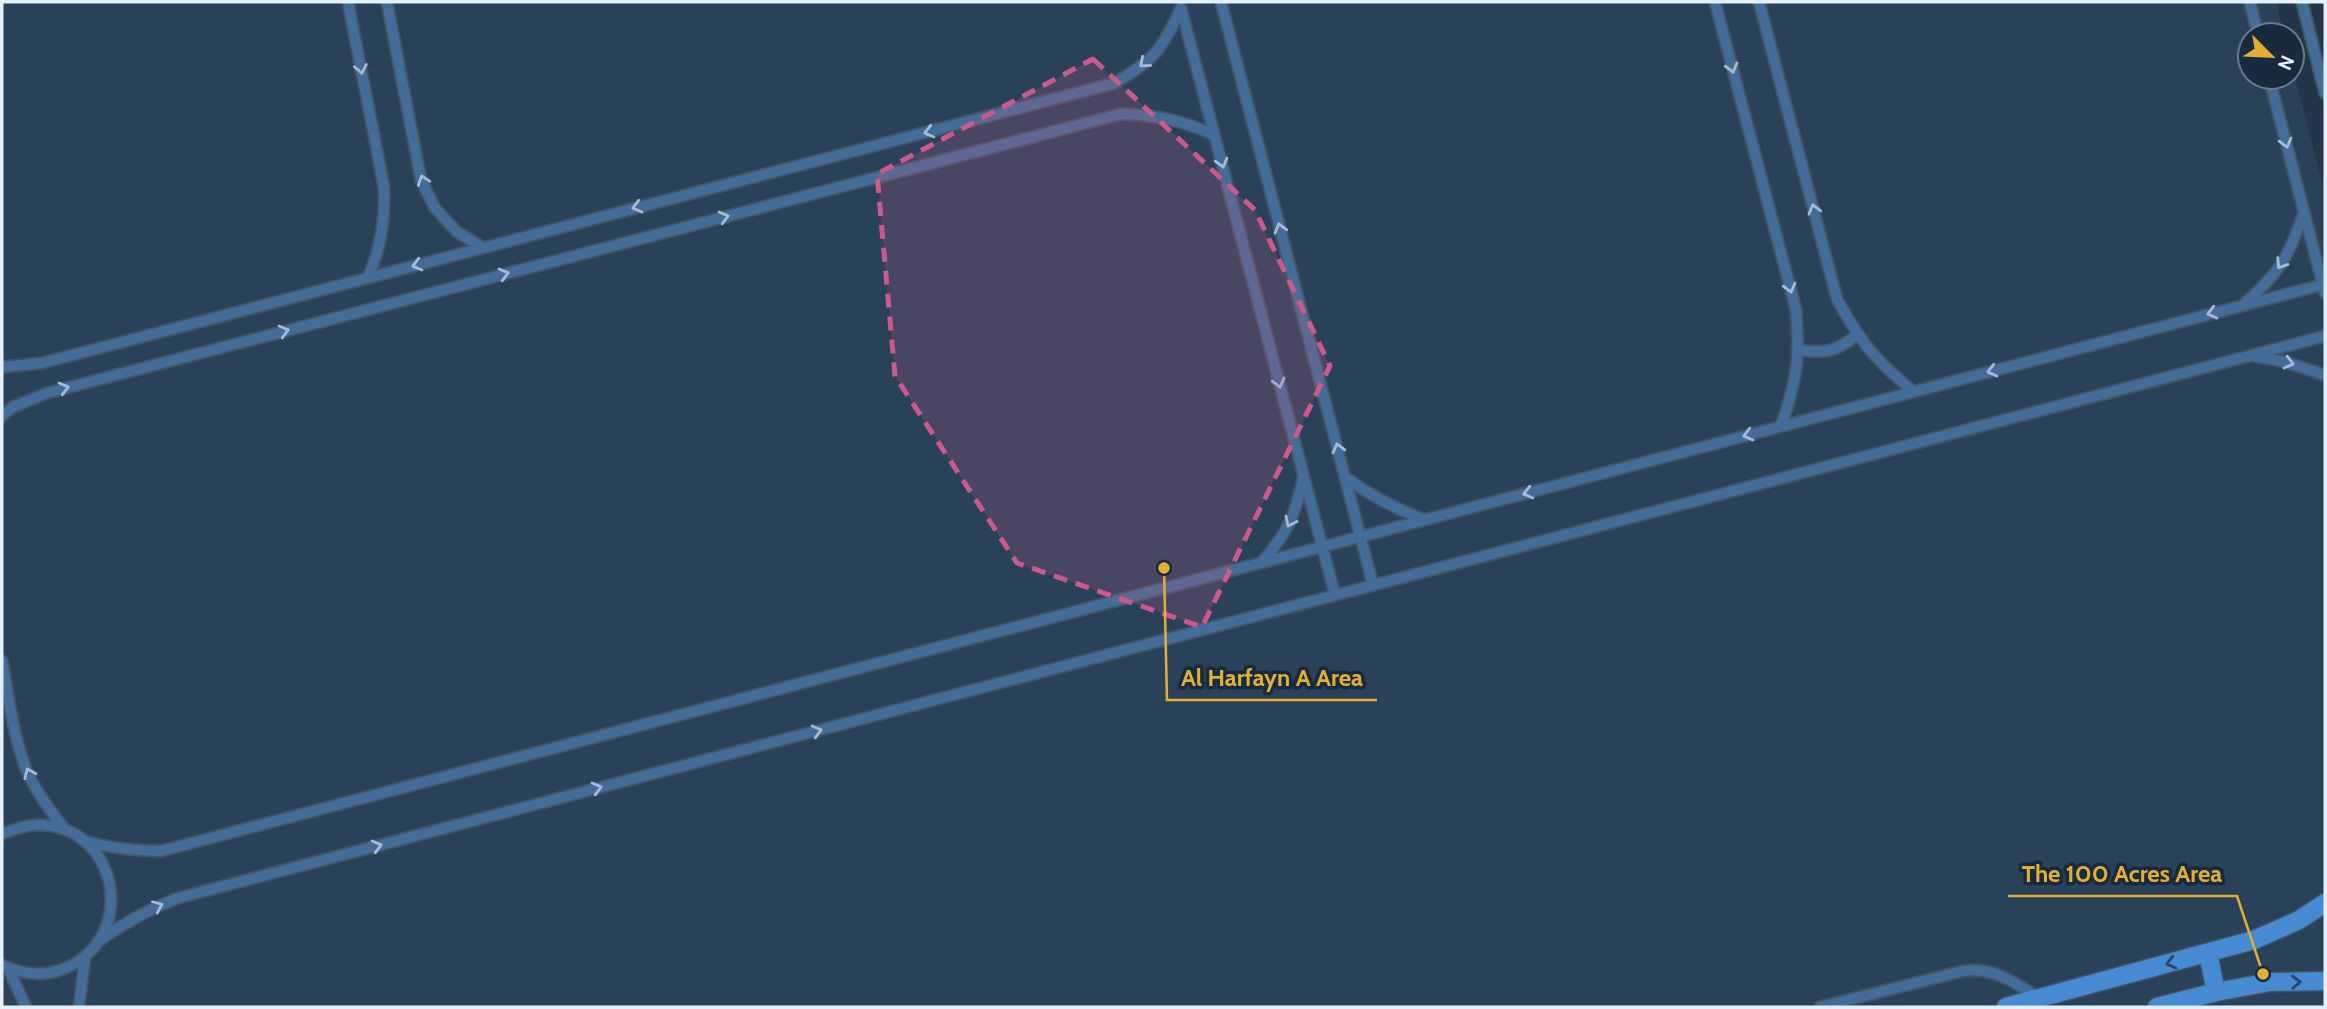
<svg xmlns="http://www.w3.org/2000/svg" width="2327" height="1009" font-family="Cabin,sans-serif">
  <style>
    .built { fill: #294159 }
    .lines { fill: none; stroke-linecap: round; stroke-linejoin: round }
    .lane-casing { stroke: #415366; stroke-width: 14 }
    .secondary-casing { stroke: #415366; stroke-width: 21 }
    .lane { stroke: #436c98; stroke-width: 10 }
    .secondary { stroke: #468bd1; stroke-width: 18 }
    .oneway { stroke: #a4bbd5 }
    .oneway2 { stroke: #26486a }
    .marked { fill: #cc598c; fill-opacity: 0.2; stroke: #cc598c; stroke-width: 5; stroke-dasharray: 14 9; stroke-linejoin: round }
    .leader { fill: none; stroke: #e3ae35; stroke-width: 2.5 }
    .callout-dot { fill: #e3ae35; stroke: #182b3e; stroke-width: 2.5 }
    .callout-label { font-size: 24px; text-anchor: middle; font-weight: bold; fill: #e3ae35; stroke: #182b3e; stroke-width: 7; stroke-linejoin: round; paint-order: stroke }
  </style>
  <rect width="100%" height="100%" fill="#223549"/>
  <path class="built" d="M 2,2 L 2276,2 L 2284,35 L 2250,35 L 2250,77 L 2292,77 L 2292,65 L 2325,194 L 2325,1007 L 2,1007 Z"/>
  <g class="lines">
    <defs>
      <path id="lane" d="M 348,2 L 384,187 C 385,221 381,247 368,278
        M 387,2 L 421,180 L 435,208 L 456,231 L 483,248
        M 1221,2 L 1373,585
        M 1715,2 L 1796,310 C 1800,359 1797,380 1781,426
        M 1759,2 L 1837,299 C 1861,343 1876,361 1914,392
        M 2250,2 L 2258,35
        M 2302,2 L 2325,93
        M 1181,8 L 1335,595
        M 2269,77 L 2325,293
        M 2246,302 C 2281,271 2289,256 2304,212
        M 1799,350 C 1826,354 1835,352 1857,335
        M 2254,356 L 2285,362 L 2325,375
        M 2,367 L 42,363 L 1115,83 C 1154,60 1162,50 1181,8
        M 2,416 L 13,407 L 47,393 L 1121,114 C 1157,115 1181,120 1214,135
        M 1345,477 C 1371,496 1395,509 1425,520
        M 1262,562 C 1287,533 1295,517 1303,478
        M 2,661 C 9,697 13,736 26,769 C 36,792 51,811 65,830
        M 2,834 C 15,829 29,824 44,825 C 116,830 136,928 74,964 C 51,977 26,976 2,965
        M 84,841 C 110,848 134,851 161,851 L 2325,284
        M 99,941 C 124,923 149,909 178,898 L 2325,336
        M 8,968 L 26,1007
        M 79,1007 L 85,958
        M 1820,1007 L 1963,971 C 1994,967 2014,982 2039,998"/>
      <path id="secondary" d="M 2208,953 L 2216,992
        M 2006,1007 L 2254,940 L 2299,920 L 2325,903
        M 2157,1007 L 2216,992 L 2270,982 L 2325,981"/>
    </defs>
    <use href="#lane" class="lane-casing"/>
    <use href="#secondary" class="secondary-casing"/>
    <use href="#lane" class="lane"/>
    <use href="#secondary" class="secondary"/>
  </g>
  <defs><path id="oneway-chevron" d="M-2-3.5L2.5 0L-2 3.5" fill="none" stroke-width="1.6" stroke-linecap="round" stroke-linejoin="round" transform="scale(1.75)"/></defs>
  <g class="oneway">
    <use href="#oneway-chevron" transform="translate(1144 63) rotate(139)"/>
    <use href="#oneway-chevron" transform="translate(1732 68) rotate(75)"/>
    <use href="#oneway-chevron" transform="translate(361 69) rotate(79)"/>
    <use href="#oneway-chevron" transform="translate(929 132) rotate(165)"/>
    <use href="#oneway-chevron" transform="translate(2286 143) rotate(75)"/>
    <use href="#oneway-chevron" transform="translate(1222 163) rotate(75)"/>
    <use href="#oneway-chevron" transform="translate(423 180) rotate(-109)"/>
    <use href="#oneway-chevron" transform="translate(637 207) rotate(165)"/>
    <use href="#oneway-chevron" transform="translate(1814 209) rotate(-105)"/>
    <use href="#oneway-chevron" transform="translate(724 217) rotate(-15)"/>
    <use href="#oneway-chevron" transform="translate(1280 228) rotate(-105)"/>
    <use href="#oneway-chevron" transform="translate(2281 264) rotate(123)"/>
    <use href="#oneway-chevron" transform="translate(417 265) rotate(165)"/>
    <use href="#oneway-chevron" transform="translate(504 274) rotate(-15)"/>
    <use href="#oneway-chevron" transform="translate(1790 288) rotate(75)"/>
    <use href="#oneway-chevron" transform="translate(2212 313) rotate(165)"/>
    <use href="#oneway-chevron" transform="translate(284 331) rotate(-15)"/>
    <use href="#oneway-chevron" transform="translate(2289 363) rotate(15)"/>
    <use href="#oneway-chevron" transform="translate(1992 371) rotate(165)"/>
    <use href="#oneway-chevron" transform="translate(1279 383) rotate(75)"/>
    <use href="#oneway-chevron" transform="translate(64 388) rotate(-15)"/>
    <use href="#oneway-chevron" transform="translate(1748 435) rotate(165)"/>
    <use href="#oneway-chevron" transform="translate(1338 448) rotate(-105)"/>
    <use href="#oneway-chevron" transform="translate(1528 493) rotate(165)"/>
    <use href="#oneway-chevron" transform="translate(1290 522) rotate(116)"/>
    <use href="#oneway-chevron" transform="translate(817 731) rotate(-15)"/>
    <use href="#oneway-chevron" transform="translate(29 773) rotate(-114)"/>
    <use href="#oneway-chevron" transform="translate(597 788) rotate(-15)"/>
    <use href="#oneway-chevron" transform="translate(377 846) rotate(-15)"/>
    <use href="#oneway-chevron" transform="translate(158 906) rotate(-23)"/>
  </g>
  <g class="oneway2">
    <use href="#oneway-chevron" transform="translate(2171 963) rotate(165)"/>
    <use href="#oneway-chevron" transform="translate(2296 982) rotate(-2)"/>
  </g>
  <path class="marked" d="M 1093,59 L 1255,210 L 1330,366 L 1202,627 L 1017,563 L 895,376 L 877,174 Z"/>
  <path class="leader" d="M1164 568L1167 700H1377M2263 974L2237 896H2008"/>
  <g class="callout-dot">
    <circle cx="1164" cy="568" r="7"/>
    <circle cx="2263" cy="974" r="7"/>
  </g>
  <g class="callout-label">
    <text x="1272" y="686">Al Harfayn A Area</text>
    <text x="2122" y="882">The 100 Acres Area</text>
  </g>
  <rect width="2327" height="1009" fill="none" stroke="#e5f0fe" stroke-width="7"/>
  <g transform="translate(2271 56) rotate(114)"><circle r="33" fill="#182b3e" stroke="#6a7a8b" stroke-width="2"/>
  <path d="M0-5L12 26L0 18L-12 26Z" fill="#e3ae35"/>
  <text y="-10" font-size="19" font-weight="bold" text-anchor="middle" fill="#e5f0fe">N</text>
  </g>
</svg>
